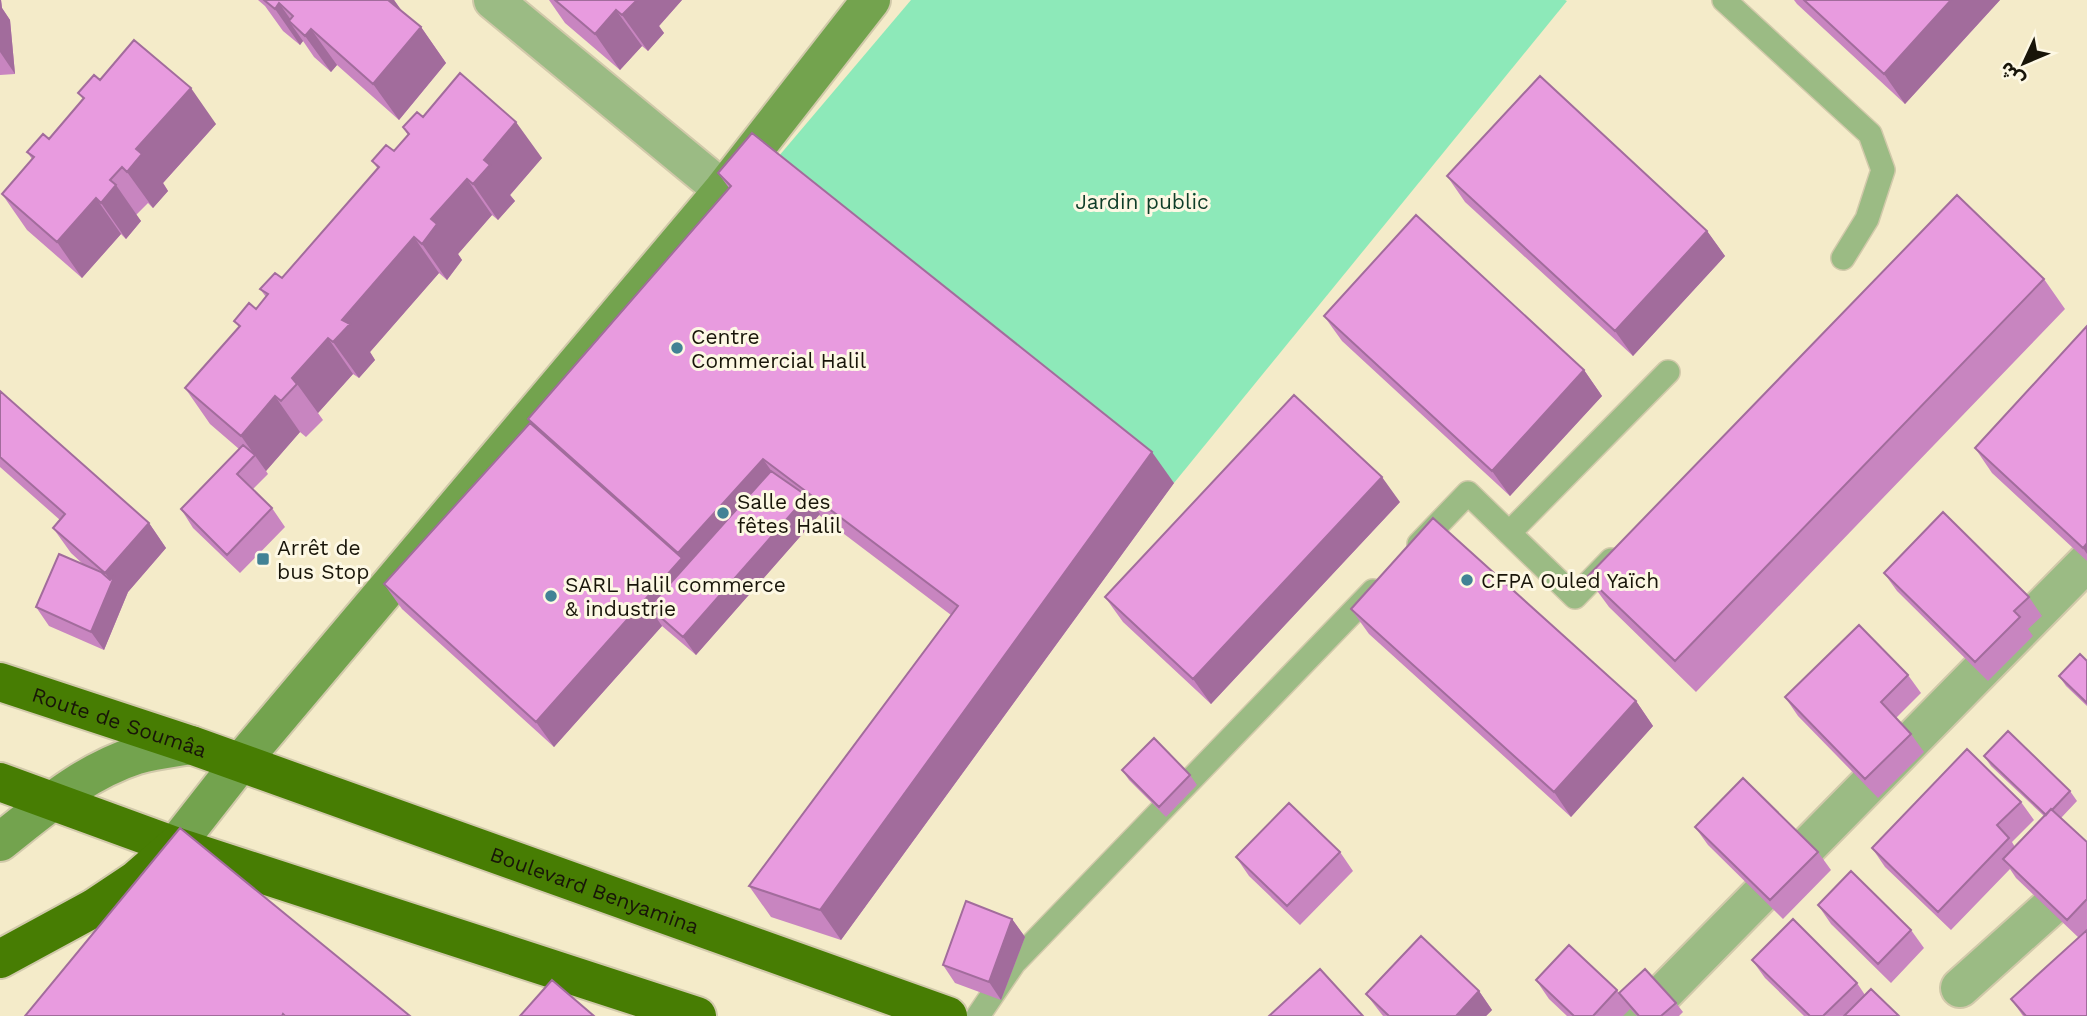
<svg xmlns="http://www.w3.org/2000/svg" width="2087" height="1016" font-family="'Work Sans','Noto Sans Arabic',sans-serif">
  <style>
    .green { fill: #8de9b9 }
    .lines { fill: none; stroke-linecap: round; stroke-linejoin: round }
    .lane-casing { stroke: #d1c9aa; stroke-width: 26 }
    .street-casing { stroke: #d1c9aa; stroke-width: 42 }
    .secondary-casing { stroke: #d1c9aa; stroke-width: 42 }
    .highway-casing { stroke: #d1c9aa; stroke-width: 42 }
    .lane { stroke: #9bbb84; stroke-width: 23 }
    .street { stroke: #9bbb84; stroke-width: 38 }
    .secondary { stroke: #73a34e; stroke-width: 38 }
    .highway { stroke: #477d03; stroke-width: 38 }
    .wall { fill: #c885c0 }
    .shaded-wall { fill: #a26c9c }
    .building { fill: #e89bdf; stroke: #a26c9c; stroke-width: 2 }
    .poi-dot { fill: #428295; stroke: #fdf8e4; stroke-width: 2.5 }
    .labels { text-anchor: middle; dominant-baseline: central; stroke-width: 6; stroke-linejoin: round; paint-order: stroke }
    .park-label { font-size: 21px; fill: #0e3d28; stroke: #fdf8e4 }
    .poi-label { font-size: 21px; fill: #181509; stroke: #fdf8e4; text-anchor: start }
    .street-label { font-size: 21px; fill: #181509; stroke: #fdf8e4 }
  </style>
  <rect width="100%" height="100%" fill="#f4ebc9"/>
  <path class="green" d="M 911,0 L 1565,0 L 1567,1 L 1174,483 L 773,163 Z"/>
  <g class="lines">
    <defs>
      <path id="lane" d="M 1724,0 L 1870,134 L 1883,170 L 1867,219 L 1843,258
        M 1509,533 L 1668,372
        M 1419,544 L 1468,493 L 1575,597 L 1611,560
        M 978,1016 L 1014,963 L 1373,591"/>
      <path id="street" d="M 493,0 L 723,190
        M 1960,988 L 2087,874
        M 1641,1016 L 2087,562"/>
      <path id="secondary" d="M 0,842 C 43,808 84,772 137,755 C 154,750 173,748 191,745
        M 175,846 L 240,763 L 723,190 L 871,0"/>
      <g id="highway">
        <path id="s1" d="M 0,682 L 191,745 L 948,1016"/>
        <path d="M 0,782 L 175,846 L 697,1016"/>
        <path d="M 0,959 L 94,908 L 136,880 L 175,846"/>
      </g>
    </defs>
    <use href="#lane" class="lane-casing"/>
    <use href="#street" class="street-casing"/>
    <use href="#secondary" class="secondary-casing"/>
    <use href="#highway" class="highway-casing"/>
    <use href="#lane" class="lane"/>
    <use href="#street" class="street"/>
    <use href="#secondary" class="secondary"/>
    <use href="#highway" class="highway"/>
  </g>
  <path class="wall" d="M 0,0 L 1,0 L 2,8 L 10,20 L 15,74 L 0,75 Z
    M 258,0 L 394,0 L 402,11 L 421,27 L 446,63 L 399,120 L 337,65 L 331,72 L 314,57 L 303,41 L 300,45 L 283,31 L 265,6 Z
    M 549,0 L 682,0 L 659,26 L 664,33 L 648,51 L 642,46 L 620,70 L 565,23 Z
    M 1794,0 L 2000,0 L 1905,104 L 1797,4 Z
    M 100,80 L 216,124 L 163,183 L 168,191 L 153,208 L 148,203 L 136,215 L 141,221 L 126,239 L 121,234 L 82,278 L 27,230 L 2,194 L 32,159 L 27,152 L 49,139 L 83,99 L 78,93 Z
    M 423,117 L 542,158 L 510,195 L 515,201 L 498,220 L 492,215 L 458,254 L 462,260 L 447,280 L 439,273 L 370,352 L 375,360 L 359,378 L 353,374 L 318,413 L 323,420 L 306,437 L 300,432 L 266,471 L 268,474 L 253,489 L 272,508 L 285,527 L 240,573 L 193,528 L 181,509 L 239,449 L 210,424 L 185,388 L 239,327 L 234,321 L 256,309 L 266,297 L 260,289 L 282,278 L 378,169 L 372,161 L 394,151 L 408,135 L 403,127 Z
    M 718,173 L 1174,483 L 841,940 L 771,917 L 749,886 L 951,615 L 819,515 L 696,655 L 662,626 L 554,747 L 402,609 L 384,584 L 532,424 L 528,419 L 729,188 Z
    M 1447,176 L 1707,231 L 1725,256 L 1633,356 L 1465,202 Z
    M 2044,279 L 2065,309 L 1696,692 L 1609,607 L 1587,577 Z
    M 1324,316 L 1584,370 L 1602,396 L 1510,496 L 1342,341 Z
    M 2087,326 L 2087,561 L 1992,473 L 1975,448 Z
    M 0,391 L 149,523 L 166,548 L 128,592 L 104,650 L 49,626 L 36,607 L 84,565 L 71,553 L 53,528 L 60,520 L 0,467 Z
    M 1400,502 L 1211,704 L 1123,622 L 1105,597 Z
    M 1884,573 L 2029,597 L 2042,616 L 2028,629 L 2033,636 L 1988,681 L 1897,591 Z
    M 1351,609 L 1636,701 L 1653,726 L 1571,817 L 1369,634 Z
    M 2087,661 L 2087,706 L 2066,686 L 2059,676 Z
    M 1908,675 L 1921,693 L 1896,718 L 1911,734 L 1924,752 L 1878,798 L 1798,716 L 1785,697 Z
    M 1984,756 L 2070,791 L 2077,801 L 2061,818 L 2087,842 L 2087,1016 L 2023,1016 L 2011,999 L 2079,938 L 2016,878 L 2010,869 L 1951,930 L 1885,867 L 1872,848 L 2021,802 L 2034,820 L 2012,842 L 2015,847 L 2044,816 L 1991,766 Z
    M 1122,770 L 1190,775 L 1197,785 L 1166,817 L 1129,780 Z
    M 1695,827 L 1818,852 L 1831,870 L 1783,919 L 1708,845 Z
    M 1340,852 L 1353,871 L 1300,925 L 1249,876 L 1236,857 Z
    M 1818,905 L 1911,930 L 1924,948 L 1891,983 L 1831,924 Z
    M 1012,919 L 1025,937 L 1001,1000 L 955,983 L 943,965 Z
    M 1752,960 L 1857,983 L 1865,995 L 1899,1016 L 1804,1016 L 1765,978 Z
    M 1536,980 L 1617,990 L 1619,993 L 1676,1003 L 1683,1012 L 1679,1016 L 1637,1016 L 1630,1009 L 1623,1016 L 1567,1016 L 1549,999 Z
    M 1479,991 L 1492,1010 L 1486,1016 L 1383,1016 L 1366,994 Z"/>
  <path class="shaded-wall" d="M 0,0 L 1,0 L 2,8 L 10,20 L 15,74 L 0,52 Z
    M 385,0 L 394,0 L 410,23 Z
    M 637,0 L 682,0 L 659,26 L 664,33 L 648,51 L 622,15 Z
    M 1951,0 L 2000,0 L 1905,104 L 1884,74 Z
    M 279,3 L 296,27 L 289,21 L 303,41 L 300,45 L 275,9 Z
    M 616,10 L 642,46 L 620,70 L 595,34 Z
    M 421,27 L 446,63 L 399,120 L 373,84 Z
    M 311,29 L 337,65 L 331,72 L 305,36 Z
    M 191,88 L 216,124 L 163,183 L 168,191 L 153,208 L 127,172 L 136,149 Z
    M 516,122 L 542,158 L 510,195 L 515,201 L 498,220 L 473,184 L 484,160 Z
    M 467,179 L 492,215 L 458,254 L 462,260 L 447,280 L 422,244 L 431,219 Z
    M 116,185 L 141,221 L 126,239 L 101,203 Z
    M 96,198 L 121,234 L 82,278 L 57,242 Z
    M 1707,231 L 1725,256 L 1633,356 L 1615,331 Z
    M 414,237 L 439,273 L 370,352 L 375,360 L 359,378 L 333,342 L 342,320 Z
    M 328,338 L 353,374 L 318,413 L 297,384 L 292,378 Z
    M 1584,370 L 1602,396 L 1510,496 L 1492,471 Z
    M 275,396 L 300,432 L 266,471 L 241,436 Z
    M 1152,452 L 1174,483 L 841,940 L 820,910 Z
    M 763,459 L 784,489 L 649,607 L 662,626 L 554,747 L 536,722 L 682,558 L 678,553 Z
    M 1382,477 L 1400,502 L 1211,704 L 1193,679 Z
    M 807,496 L 820,514 L 696,655 L 683,637 Z
    M 149,523 L 166,548 L 128,592 L 104,650 L 91,632 L 112,583 L 105,573 Z
    M 2087,543 L 2087,554 L 2083,548 Z
    M 1636,701 L 1653,726 L 1571,817 L 1554,792 Z
    M 1012,919 L 1025,937 L 1001,1000 L 989,982 Z
    M 1479,991 L 1492,1010 L 1486,1016 L 1456,1016 Z"/>
  <path class="building" d="M 264,0 L 388,0 L 421,27 L 373,84 L 311,29 L 305,36 L 289,21 L 293,16 L 279,3 L 275,9 Z
    M 555,0 L 637,0 L 622,15 L 616,10 L 595,34 Z
    M 1804,0 L 1951,0 L 1884,74 Z
    M 134,40 L 191,88 L 136,149 L 142,154 L 127,172 L 122,167 L 110,180 L 116,185 L 101,203 L 96,198 L 57,242 L 2,194 L 34,157 L 27,152 L 43,134 L 49,139 L 84,98 L 78,93 L 94,75 L 100,80 Z
    M 460,73 L 516,122 L 484,160 L 490,165 L 473,184 L 467,179 L 431,219 L 437,224 L 422,244 L 414,237 L 342,320 L 350,324 L 333,342 L 328,338 L 292,378 L 297,384 L 281,401 L 275,396 L 241,436 L 185,388 L 240,326 L 234,321 L 249,303 L 256,309 L 268,294 L 260,289 L 275,273 L 282,278 L 379,167 L 372,161 L 386,145 L 394,151 L 409,134 L 403,127 L 417,112 L 423,117 Z
    M 1540,76 L 1707,231 L 1615,331 L 1447,176 Z
    M 752,133 L 1152,452 L 820,910 L 749,886 L 958,606 L 763,459 L 678,553 L 528,419 L 731,186 L 718,173 Z
    M 1957,195 L 2044,279 L 1675,661 L 1587,577 Z
    M 1416,215 L 1584,370 L 1492,471 L 1324,316 Z
    M 2087,326 L 2087,543 L 2083,548 L 1975,448 Z
    M 0,391 L 149,523 L 105,573 L 53,528 L 65,514 L 0,457 Z
    M 1294,395 L 1382,477 L 1193,679 L 1105,597 Z
    M 530,423 L 682,558 L 536,722 L 384,584 Z
    M 243,445 L 255,455 L 237,474 L 272,508 L 227,555 L 181,509 Z
    M 771,471 L 807,496 L 683,637 L 649,607 Z
    M 1943,512 L 2029,597 L 2014,611 L 2020,617 L 1975,662 L 1884,573 Z
    M 1433,518 L 1636,701 L 1554,792 L 1351,609 Z
    M 59,554 L 101,572 L 110,580 L 115,575 L 91,632 L 36,607 Z
    M 1859,625 L 1908,675 L 1881,702 L 1911,734 L 1865,779 L 1785,697 Z
    M 2080,654 L 2087,661 L 2087,703 L 2059,676 Z
    M 2008,731 L 2070,791 L 2052,810 L 2051,809 L 2046,815 L 1984,756 Z
    M 1154,738 L 1190,775 L 1159,807 L 1122,770 Z
    M 1967,749 L 2021,802 L 1997,825 L 2009,838 L 1938,912 L 1872,848 Z
    M 1743,778 L 1818,852 L 1770,900 L 1695,827 Z
    M 1289,803 L 1340,852 L 1287,906 L 1236,857 Z
    M 2051,809 L 2087,842 L 2087,899 L 2067,920 L 2003,859 Z
    M 180,828 L 410,1016 L 285,1016 L 283,1014 L 282,1016 L 25,1016 Z
    M 1851,871 L 1911,930 L 1878,964 L 1818,905 Z
    M 966,901 L 1012,919 L 989,982 L 943,965 Z
    M 1793,919 L 1857,983 L 1823,1016 L 1810,1016 L 1752,960 Z
    M 2087,930 L 2087,1016 L 2026,1016 L 2011,999 Z
    M 1421,936 L 1479,991 L 1456,1016 L 1389,1016 L 1366,994 Z
    M 1569,945 L 1617,990 L 1593,1016 L 1574,1016 L 1536,980 Z
    M 1320,969 L 1363,1016 L 1269,1016 Z
    M 1645,969 L 1676,1003 L 1661,1016 L 1639,1016 L 1619,993 Z
    M 552,980 L 594,1016 L 520,1016 Z
    M 1871,989 L 1899,1016 L 1844,1016 Z"/>
  <g class="poi-dot">
    <circle cx="677" cy="348" r="7"/>
    <circle cx="723" cy="513" r="7"/>
    <rect x="256" y="552" width="14" height="14" rx="3.5"/>
    <circle cx="1467" cy="580" r="7"/>
    <circle cx="551" cy="596" r="7"/>
  </g>
  <g class="labels">
    <g class="park-label">
      <text x="1142" y="201">Jardin public</text>
    </g>
    <g class="poi-label">
      <text x="691" y="336">Centre<tspan x="691" dy="24">Commercial Halil</tspan></text>
      <text x="737" y="501">Salle des<tspan x="737" dy="24">fêtes Halil</tspan></text>
      <text x="277" y="547">Arrêt de<tspan x="277" dy="24">bus Stop</tspan></text>
      <text x="1481" y="580">CFPA Ouled Yaïch</text>
      <text x="565" y="584">SARL Halil commerce<tspan x="565" dy="24">&amp; industrie</tspan></text>
    </g>
    <g class="street-label">
      <text stroke="none"><textPath href="#s1" startOffset="126">Route de Soumâa</textPath></text>
      <text stroke="none"><textPath href="#s1" startOffset="630">Boulevard Benyamina</textPath></text>
    </g>
  </g>
  <g transform="translate(2024 63) rotate(226)" stroke="#fdf8e4" stroke-width="5" paint-order="stroke">
  <path d="M0-5L12 26L0 18L-12 26Z" fill="#181509"/>
  <text y="-10" font-size="19" font-weight="bold" text-anchor="middle" fill="#181509">ش</text>
  </g>
</svg>
